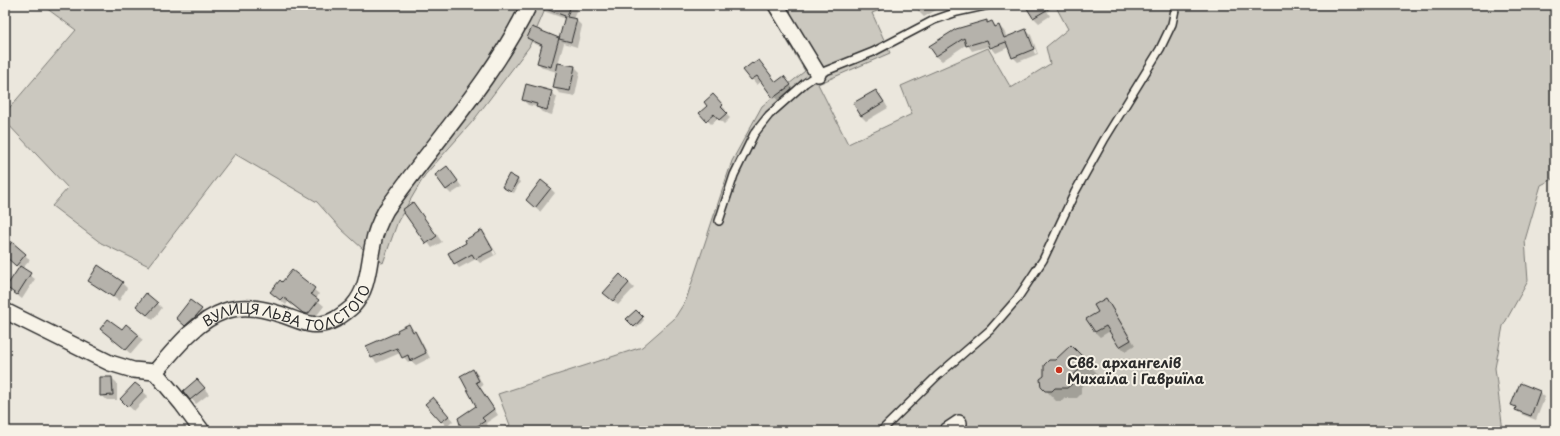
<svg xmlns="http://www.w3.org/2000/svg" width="1560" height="436" font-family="'Playpen Sans',sans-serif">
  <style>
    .green { fill: #cbc8bf; stroke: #7b7a75 }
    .shadow { fill: #0003; fill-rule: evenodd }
    .building { fill: #b5b2ab; stroke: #2b2b2b }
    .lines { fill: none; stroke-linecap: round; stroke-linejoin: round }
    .service-casing { stroke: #2b2b2b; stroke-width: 10 }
    .minor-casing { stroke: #2b2b2b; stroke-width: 18 }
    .service { stroke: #f7f3e8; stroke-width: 7 }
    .minor { stroke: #f7f3e8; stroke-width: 15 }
    .poi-dot { fill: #c8321e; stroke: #f7f3e8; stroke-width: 1.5 }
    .labels { text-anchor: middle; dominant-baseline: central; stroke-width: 4; stroke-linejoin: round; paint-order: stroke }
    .street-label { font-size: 14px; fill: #2b2b2b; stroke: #f7f3e8 }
    .poi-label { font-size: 14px; font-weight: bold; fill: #2b2b2b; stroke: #f7f3e8; text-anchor: start }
  </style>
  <rect width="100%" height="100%" fill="#ebe7dd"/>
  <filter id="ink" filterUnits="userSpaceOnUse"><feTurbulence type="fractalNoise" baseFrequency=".025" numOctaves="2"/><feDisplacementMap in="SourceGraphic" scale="8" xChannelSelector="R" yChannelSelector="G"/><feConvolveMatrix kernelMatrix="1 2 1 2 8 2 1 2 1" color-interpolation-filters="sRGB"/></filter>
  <g filter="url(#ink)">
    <path class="green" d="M 42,5 L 547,5 L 529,47 L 473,121 L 425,175 L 398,221 L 383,263 L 363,249 L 341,229 L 317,202 L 235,154 L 149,266 L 101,243 L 52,206 L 68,188 L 5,121 L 5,113 L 76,30 Z
      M 766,5 L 893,5 L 872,13 L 890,53 L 818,84 L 848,144 L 912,114 L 901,86 L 988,48 L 1011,88 L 1050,64 L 1046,47 L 1068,29 L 1055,5 L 1555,5 L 1555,178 L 1541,185 L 1525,240 L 1528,281 L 1503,326 L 1495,368 L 1503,431 L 499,431 L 510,425 L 498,394 L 642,347 L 674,319 L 686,300 L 732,161 L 762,106 L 805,71 Z"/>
    <path class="shadow" d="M 495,5 L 503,5 L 502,8 Z
      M 541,5 L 579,5 L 573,19 L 576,20 L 582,26 L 577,47 L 564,43 L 558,64 L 575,67 L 580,72 L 575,96 L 559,93 L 554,87 L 557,72 L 543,68 L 538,63 L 543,47 L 533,43 L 528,38 L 532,28 L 560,40 L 566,19 L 546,12 L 540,6 Z
      M 597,5 L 608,5 L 606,10 Z
      M 915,5 L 945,5 L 924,17 L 919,12 Z
      M 1026,5 L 1044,5 L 1050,16 L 1039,23 L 1034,18 Z
      M 987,21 L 989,24 L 992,22 L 997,27 L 999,26 L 1004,31 L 1007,38 L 1026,30 L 1031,35 L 1038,54 L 1018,62 L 1013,57 L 1009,47 L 996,53 L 990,46 L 972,51 L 967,44 L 942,61 L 936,56 ZM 1027,35 L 1029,35 L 1037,53 L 1035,54 Z
      M 759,61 L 777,83 L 784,77 L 795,91 L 779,102 L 762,81 L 757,85 L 745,70 Z
      M 876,91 L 881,96 L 888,108 L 866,121 L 861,116 Z
      M 551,92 L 557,97 L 552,115 L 542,112 L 537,107 L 528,105 L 523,100 Z
      M 717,100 L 726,110 L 724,112 L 730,118 L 724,124 L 718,118 L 711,124 L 707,120 Z
      M 447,167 L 462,187 L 451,194 L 446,189 Z
      M 518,180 L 520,182 L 514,193 L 505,189 Z
      M 550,188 L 555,193 L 540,212 L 532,205 Z
      M 413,203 L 442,242 L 432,248 L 404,210 Z
      M 482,231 L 486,235 L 484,235 L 494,255 L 496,254 L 486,236 L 497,254 L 480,263 L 476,259 L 459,268 L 455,263 L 468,243 Z
      M 5,251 L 25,255 L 30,260 L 22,269 L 35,279 L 22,299 L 7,287 L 20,268 L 5,255 Z
      M 292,271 L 319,294 L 316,299 L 324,306 L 314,319 L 309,318 L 288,302 L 286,305 L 271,292 L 283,283 Z
      M 90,280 L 122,283 L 127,288 L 119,301 L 95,285 Z
      M 629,283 L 634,288 L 618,305 L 604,292 Z
      M 1105,299 L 1110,304 L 1135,345 L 1125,351 L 1120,346 L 1110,331 L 1100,337 L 1095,332 L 1088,319 L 1099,312 Z
      M 157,303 L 162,308 L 153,320 L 142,311 Z
      M 201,310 L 206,315 L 191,330 L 182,323 Z
      M 636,311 L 644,320 L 637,328 L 628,319 Z
      M 409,325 L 419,337 L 430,358 L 416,365 L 411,361 L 408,362 L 400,353 L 377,363 L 372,358 L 368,347 L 399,333 Z
      M 126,326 L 143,340 L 131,354 L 106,333 L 122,331 Z
      M 1071,346 L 1097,373 L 1081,387 L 1081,394 L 1077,398 L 1065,398 L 1062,401 L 1056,401 L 1042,386 L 1045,376 L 1056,361 Z
      M 473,370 L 478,375 L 483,386 L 480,387 L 498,415 L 486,423 L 489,427 L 482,431 L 464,431 L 477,407 Z
      M 112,378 L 117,383 L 117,400 L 107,400 L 101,395 Z
      M 135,384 L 148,396 L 134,411 L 121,399 Z
      M 202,386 L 209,394 L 196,404 L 184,391 Z
      M 1539,392 L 1545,397 L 1536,420 L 1521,414 L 1512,404 Z
      M 438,403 L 453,421 L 447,427 L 427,404 Z
      M 170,426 L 174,431 L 165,431 Z
      M 259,428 L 262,431 L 256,431 Z"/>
    <path class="building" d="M 538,5 L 563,5 L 570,8 L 567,17 L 577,19 L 571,42 L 559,39 L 565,16 L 538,6 Z
      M 1025,5 L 1055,5 L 1033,18 Z
      M 987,20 L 987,23 L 992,21 L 995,27 L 999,25 L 1004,38 L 1026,29 L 1034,49 L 1012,58 L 1006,42 L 990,48 L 987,40 L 966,46 L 964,38 L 936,56 L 929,46 L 956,29 Z
      M 532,27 L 559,38 L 551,67 L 537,63 L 542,45 L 527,38 Z
      M 759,60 L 776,82 L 784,76 L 791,85 L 773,98 L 757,76 L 751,80 L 743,70 L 752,63 L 753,64 Z
      M 558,63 L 575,66 L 570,91 L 553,88 Z
      M 526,84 L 552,91 L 547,110 L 536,107 L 537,104 L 522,100 Z
      M 876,90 L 884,102 L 861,116 L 853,103 Z
      M 713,94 L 723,105 L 721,107 L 727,113 L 719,120 L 714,114 L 706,121 L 699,113 L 707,106 L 704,102 Z
      M 447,166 L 458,181 L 446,190 L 435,175 Z
      M 509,174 L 518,179 L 511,192 L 502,187 Z
      M 541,180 L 551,188 L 535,208 L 526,200 Z
      M 413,202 L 437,236 L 426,244 L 402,210 Z
      M 482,230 L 493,250 L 475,259 L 472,254 L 454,264 L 448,253 L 466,243 L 465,240 Z
      M 12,242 L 26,254 L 16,266 L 5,256 L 5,250 Z
      M 98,265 L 123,282 L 113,297 L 88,281 Z
      M 20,266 L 31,273 L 17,295 L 6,287 Z
      M 292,270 L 315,288 L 311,294 L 319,300 L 308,314 L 303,313 L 283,297 L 280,300 L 270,292 L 280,280 L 282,282 Z
      M 620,274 L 629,283 L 613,301 L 603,293 Z
      M 146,293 L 158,303 L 147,315 L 136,306 Z
      M 1106,298 L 1131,340 L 1119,347 L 1106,326 L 1095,332 L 1086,319 L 1098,312 L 1094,305 Z
      M 190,300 L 202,309 L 196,316 L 185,326 L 176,318 Z
      M 636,310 L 643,317 L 634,327 L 626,319 Z
      M 108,319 L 122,329 L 126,324 L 139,335 L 126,350 L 100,329 Z
      M 409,324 L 413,332 L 415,331 L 426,353 L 410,361 L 408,355 L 402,358 L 397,348 L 371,358 L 366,346 L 398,332 L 397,330 Z
      M 1071,345 L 1088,362 L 1071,377 L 1072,384 L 1067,388 L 1055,388 L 1052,391 L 1045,391 L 1041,387 L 1040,379 L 1044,376 L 1044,365 L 1049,360 L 1055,360 Z
      M 473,369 L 479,381 L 476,382 L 494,409 L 482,418 L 485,421 L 470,431 L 462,431 L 458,418 L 476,406 L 460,376 Z
      M 100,377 L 112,377 L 113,395 L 100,396 Z
      M 197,379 L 205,388 L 190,400 L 183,391 Z
      M 135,383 L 144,390 L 128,407 L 120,399 Z
      M 1520,383 L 1540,391 L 1531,416 L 1515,410 L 1516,407 L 1511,405 Z
      M 433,397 L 449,416 L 441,422 L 425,404 Z"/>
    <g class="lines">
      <defs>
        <path id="service" d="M 719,221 L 734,175 L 754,134 L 769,115 L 805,83 L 818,74 L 873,52 L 934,20 L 957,12 L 989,5
          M 881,431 L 937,376 L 990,330 L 1017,299 L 1043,260 L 1075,192 L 1104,140 L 1160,49 L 1172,24 L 1176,5"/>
        <g id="minor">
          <path d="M 776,5 L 818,74"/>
          <path d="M 5,311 L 110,363 L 133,370 L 155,372"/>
          <path id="s1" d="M 155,372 C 175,349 196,321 225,311 C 242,305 260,308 276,313 C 299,319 312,332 336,319 C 342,315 348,311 353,306 C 369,288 368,266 373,244 C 375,231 380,221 386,210 C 434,142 492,81 529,5"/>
          <path d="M 155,372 L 182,404 L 202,431"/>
          <path d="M 947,431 L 959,423"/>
        </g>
      </defs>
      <use href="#service" class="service-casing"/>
      <use href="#minor" class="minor-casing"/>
      <use href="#service" class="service"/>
      <use href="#minor" class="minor"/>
    </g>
  </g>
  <circle class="poi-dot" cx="1059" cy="370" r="4"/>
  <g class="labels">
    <g class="street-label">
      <text stroke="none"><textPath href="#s1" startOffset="162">ВУЛИЦЯ ЛЬВА ТОЛСТОГО</textPath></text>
    </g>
    <g class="poi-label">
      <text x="1067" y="362">Свв. архангелів<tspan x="1067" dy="16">Михаїла і Гавриїла</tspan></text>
    </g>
  </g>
  <rect width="1560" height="436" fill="none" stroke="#f7f3e8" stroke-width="20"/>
  <rect x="10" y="10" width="1540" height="416" fill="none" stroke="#2b2b2b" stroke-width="1.5" filter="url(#ink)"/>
</svg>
